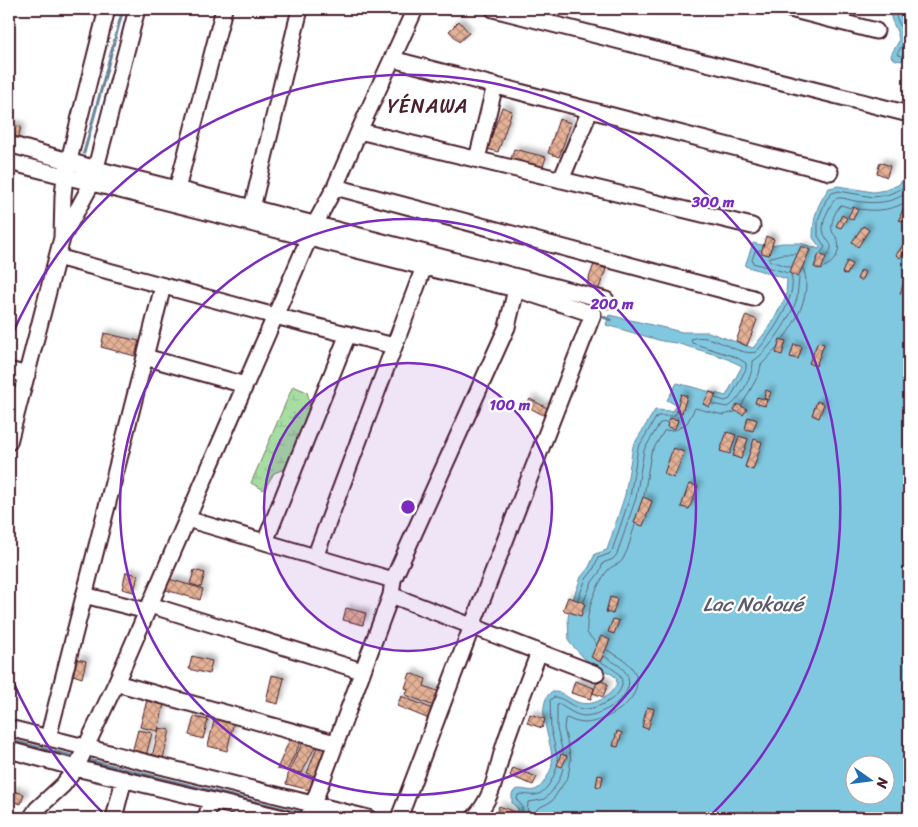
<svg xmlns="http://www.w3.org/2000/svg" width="918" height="827" font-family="Sriracha,sans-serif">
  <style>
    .wetland { fill: url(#wetland-marsh); stroke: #787e66 }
    .water { fill: #80c8e0; stroke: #6a8498; fill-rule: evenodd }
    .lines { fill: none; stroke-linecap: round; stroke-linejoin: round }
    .shore { stroke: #606373; stroke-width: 1 }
    .stream { stroke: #6a8498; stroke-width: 3 }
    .building { fill: url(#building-cross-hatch); stroke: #4a1f2b; filter: url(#shadow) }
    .minor-casing { stroke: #4a1f2b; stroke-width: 19 }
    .minor { stroke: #fff; stroke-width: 15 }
    .ring { fill: none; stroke: #7b2cbf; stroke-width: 2.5 }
    .labels { text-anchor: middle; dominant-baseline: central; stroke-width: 4.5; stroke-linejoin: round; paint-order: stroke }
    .neighbourhood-label { font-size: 20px; letter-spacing: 1px; fill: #4a1f2b; stroke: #fff }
    .water-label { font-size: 20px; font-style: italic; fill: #5d5a6a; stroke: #fff }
    .centre { fill: #7b2cbf; stroke: #fff; stroke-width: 2.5 }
    .ring-label { font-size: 15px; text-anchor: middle; font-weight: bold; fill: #7b2cbf; stroke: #fff; stroke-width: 4.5; stroke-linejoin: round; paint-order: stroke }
  </style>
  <defs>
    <pattern id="wetland-marsh" width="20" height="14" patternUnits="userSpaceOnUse" patternTransform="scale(1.25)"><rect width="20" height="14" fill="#a6dda1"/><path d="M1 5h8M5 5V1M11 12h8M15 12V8" fill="none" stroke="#90bd8b"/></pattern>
    <pattern id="building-cross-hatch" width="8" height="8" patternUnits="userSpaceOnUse" patternTransform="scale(1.25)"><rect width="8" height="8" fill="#e4b296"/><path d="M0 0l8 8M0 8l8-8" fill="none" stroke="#bb907b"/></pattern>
    <filter id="shadow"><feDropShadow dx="4" dy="-4" stdDeviation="2.5" flood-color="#0004"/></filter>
  </defs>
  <rect width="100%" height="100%" fill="#fff"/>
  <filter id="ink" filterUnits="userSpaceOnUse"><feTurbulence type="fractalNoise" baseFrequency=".02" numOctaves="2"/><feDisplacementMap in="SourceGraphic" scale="10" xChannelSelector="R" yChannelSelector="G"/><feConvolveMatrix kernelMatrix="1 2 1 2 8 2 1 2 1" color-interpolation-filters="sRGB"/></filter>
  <g filter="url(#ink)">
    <path class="wetland" d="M 293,386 L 307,392 C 316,417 297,446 287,468 L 274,473 L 264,490 L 251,483 Z"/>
    <path class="water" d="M 890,9 L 909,9 L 909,53 C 906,62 899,63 891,57 L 892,53 L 899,41 C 898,28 889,21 890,9 Z
      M 909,167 L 909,818 L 516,818 L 518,809 L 512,803 L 512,794 L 515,790 C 522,787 530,793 537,789 C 540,787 543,784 545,780 C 549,774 553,767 552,759 C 552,741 534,707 551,692 C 564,691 566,698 577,702 C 592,708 611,697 617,683 L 616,678 L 613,675 L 585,659 L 569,642 L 568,617 L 572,602 L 581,577 L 589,567 L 595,554 L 607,550 L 625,495 L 633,446 L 655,410 L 672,411 L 676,405 L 667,400 L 677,383 L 726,396 L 742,366 L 723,357 L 676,343 L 662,341 L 606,325 L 609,315 L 682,332 L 708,332 L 753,348 L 771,325 L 786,296 L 787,279 L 745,266 L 753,243 L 766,246 L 782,243 L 800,243 L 819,249 L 820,247 L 813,238 C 813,217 817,205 829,188 L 838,186 L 873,192 L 886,190 L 898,185 L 902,181 ZM 856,764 L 886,764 L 886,794 L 856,794 Z"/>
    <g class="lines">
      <path class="shore" d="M 895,9 C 894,20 905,28 904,40 C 904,45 899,49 897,54 L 901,56 L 909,53
        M 859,209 C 877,212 894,210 909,200
        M 761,250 L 755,251 L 752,260 L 753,263 L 788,273
        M 821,253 L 825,247 L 818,236 L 818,220 L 826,200 L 832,193 L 839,191 L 873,197 L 887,195 L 901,189 L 906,184 L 909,178
        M 827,256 C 836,244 828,244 824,234 C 820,224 829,207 835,199 C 842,196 848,200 855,201 C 873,204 895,204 909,190
        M 790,267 L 770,261 L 768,258 L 783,254 L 796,254
        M 824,267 C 834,263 841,253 838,241 C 837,237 833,234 832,231 C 830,223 836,209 841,205 L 851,208
        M 783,339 C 797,321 813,291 803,268
        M 715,398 L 725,401 L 730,399 L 746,369 L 746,363 L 736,357 L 692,343 L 691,339 C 714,331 736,357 756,352 C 770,337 799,296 791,275
        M 712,404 L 727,407 C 739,404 754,373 753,361 C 768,353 793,314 797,298 C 798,291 798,284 799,278
        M 742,405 L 759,374 L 761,365 L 776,349
        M 676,430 L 687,423 L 695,408 L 723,415 L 735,412
        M 644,496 L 651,453 L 664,431 L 674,430
        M 578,599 L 586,579 L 593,570 L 598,558 L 609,554 L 612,551 L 630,497 L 638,448 L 657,416 L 672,416 L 677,413
        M 584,601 L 592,582 L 599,573 L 603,563 L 613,559 L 617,554 L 636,498 L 644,450 L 660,423 L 667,422
        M 596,643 L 587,633 C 586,611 595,587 608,570 C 612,565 620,565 623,559 C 629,549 631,536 635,525
        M 563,753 L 557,729 L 557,705 L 559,704 C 567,709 574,715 584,716 C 602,716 639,695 626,673 C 621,665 611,661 604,656
        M 558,760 L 551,730 L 550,700 L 554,697 C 565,698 571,707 582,709 C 596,711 631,694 620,676 C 617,670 607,666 601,662
        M 522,813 L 522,806 L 517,800 L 518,795 C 524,793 529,796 535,795 C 546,794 555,776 557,766
        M 527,818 L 528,802 C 533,801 539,801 544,799 C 553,793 561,778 563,768
        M 535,818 L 537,809 L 552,801 L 568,777 L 571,759 L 564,728 L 565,719 L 567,718 C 573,721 579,723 586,723 C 609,721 651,696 632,668 C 626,659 615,655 607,650"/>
      <path class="stream" d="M 84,153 L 123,9
        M 598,315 L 611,320
        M 9,740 L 76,757
        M 84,759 L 304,814"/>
    </g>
    <path class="building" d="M 459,21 L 469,33 L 459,42 L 449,31 Z
      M 502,107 L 512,111 L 498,152 L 487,149 Z
      M 559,119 L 571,123 L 559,157 L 548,153 Z
      M 9,124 L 21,127 L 17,144 L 9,142 Z
      M 514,149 L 546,157 L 543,167 L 511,159 Z
      M 880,162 L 890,166 L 887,177 L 877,173 Z
      M 904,206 L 909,208 L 909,217 L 907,223 L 899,220 Z
      M 853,207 L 858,209 L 853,220 L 848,217 Z
      M 842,215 L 847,218 L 841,228 L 836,226 Z
      M 863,226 L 869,230 L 858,247 L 852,242 Z
      M 766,236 L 774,239 L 769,255 L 761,253 Z
      M 903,245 L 907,248 L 900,258 L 896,255 Z
      M 801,246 L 810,250 L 798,277 L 789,273 Z
      M 819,254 L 826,257 L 821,270 L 814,267 Z
      M 847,261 L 852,264 L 847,275 L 842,273 Z
      M 594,264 L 606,269 L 596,296 L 584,292 Z
      M 861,270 L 865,272 L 861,281 L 857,279 Z
      M 905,281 L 909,283 L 907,295 L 900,293 Z
      M 746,315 L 757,320 L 747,346 L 736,341 Z
      M 104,333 L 139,341 L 135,356 L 101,347 Z
      M 780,339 L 786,341 L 782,355 L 776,353 Z
      M 818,342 L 824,344 L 816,366 L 809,363 Z
      M 794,344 L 802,347 L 798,359 L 790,357 Z
      M 766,390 L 771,392 L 768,400 L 764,398 Z
      M 710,392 L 716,395 L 709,407 L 703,404 Z
      M 681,394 L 687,396 L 682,413 L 676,411 Z
      M 757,397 L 767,400 L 765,406 L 755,403 Z
      M 530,399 L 549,409 L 545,416 L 526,406 Z
      M 817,401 L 824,404 L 819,418 L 812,415 Z
      M 737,404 L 747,409 L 743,415 L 734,410 Z
      M 748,417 L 757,420 L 753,431 L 745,429 Z
      M 669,418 L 678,420 L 675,429 L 667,427 Z
      M 727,432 L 736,435 L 730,454 L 720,451 Z
      M 739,436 L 748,439 L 741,459 L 733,456 Z
      M 754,439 L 762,442 L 753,470 L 745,467 Z
      M 673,448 L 684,452 L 674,478 L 664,474 Z
      M 689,484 L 698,486 L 689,509 L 681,507 Z
      M 643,497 L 652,501 L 643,526 L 634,523 Z
      M 194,570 L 205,573 L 201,587 L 190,584 Z
      M 126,572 L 138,575 L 134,592 L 122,589 Z
      M 169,579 L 203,589 L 200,600 L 166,590 Z
      M 568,597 L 585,603 L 581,616 L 563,610 Z
      M 610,597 L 617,599 L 613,614 L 606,612 Z
      M 346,608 L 366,613 L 363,625 L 343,620 Z
      M 613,619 L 619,621 L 614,634 L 608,632 Z
      M 601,636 L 610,640 L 600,662 L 591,657 Z
      M 192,656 L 212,661 L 209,674 L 189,669 Z
      M 77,659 L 86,661 L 82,678 L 73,675 Z
      M 410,673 L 426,679 L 424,686 L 440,692 L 434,706 L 406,695 L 408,689 L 405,688 Z
      M 272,675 L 284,678 L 278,704 L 266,701 Z
      M 598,679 L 608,684 L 603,697 L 593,693 Z
      M 575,681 L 594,688 L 591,699 L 571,693 Z
      M 148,696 L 165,700 L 158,731 L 140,727 Z
      M 401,696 L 433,709 L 429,719 L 397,706 Z
      M 647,707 L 654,709 L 648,729 L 642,727 Z
      M 530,714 L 545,719 L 542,728 L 527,723 Z
      M 215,716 L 234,721 L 227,751 L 208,746 Z
      M 194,717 L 208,720 L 203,739 L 189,735 Z
      M 159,728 L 170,730 L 162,763 L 151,761 Z
      M 138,730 L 152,733 L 144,763 L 130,760 Z
      M 617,731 L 622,733 L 618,747 L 613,746 Z
      M 290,739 L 301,741 L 287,771 L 277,769 Z
      M 303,742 L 316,745 L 302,773 L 289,771 Z
      M 318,745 L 327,749 L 316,777 L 307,773 Z
      M 561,754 L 567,756 L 562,767 L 557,765 Z
      M 513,768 L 537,777 L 533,785 L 510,776 Z
      M 289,771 L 313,777 L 310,790 L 286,784 Z
      M 598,775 L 603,776 L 601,787 L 596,786 Z
      M 9,790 L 24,794 L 21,804 L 9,800 Z
      M 499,806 L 522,814 L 521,818 L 508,818 L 496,814 Z"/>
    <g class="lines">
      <defs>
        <path id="minor" d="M 493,9 L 909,114
          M 790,9 L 876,31
          M 392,59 L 830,172
          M 359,131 L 752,226
          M 9,144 L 96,169 L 252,208 L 606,300
          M 477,159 L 495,85
          M 9,162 L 424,267 L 516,289 L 593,314 L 472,626 L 399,818
          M 561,180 L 590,110
          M 335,187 L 753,298
          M 177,189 L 224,9
          M 252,208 L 300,9
          M 63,236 L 92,183 L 137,9
          M 57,257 L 275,316 L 394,346
          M 145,357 L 245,385
          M 9,370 L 27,375
          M 9,442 L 62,238 L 63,196 L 65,176 L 107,9
          M 187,519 L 393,580
          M 265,542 L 348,334
          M 315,557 L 424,267
          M 84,595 L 147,611
          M 391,595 L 596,674
          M 150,605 L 362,671
          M 116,683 L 335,743
          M 9,728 L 368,818
          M 48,738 L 163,286
          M 9,750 L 76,768 L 284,818
          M 31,818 L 37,809 L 63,785 L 76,768 L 116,683 L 315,224 L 335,187 L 359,131 L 415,9
          M 114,818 L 124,779
          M 206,818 L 211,801
          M 308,818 L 391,595 L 393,580 L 507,327 L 518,281
          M 474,818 C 496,794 496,769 506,740 C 516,711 528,682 539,652"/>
      </defs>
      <use href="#minor" class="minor-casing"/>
      <use href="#minor" class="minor"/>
    </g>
  </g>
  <circle cx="408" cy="507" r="144" fill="#7b2cbf" fill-opacity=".12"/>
  <g class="ring">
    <circle cx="408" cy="507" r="144"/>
    <circle cx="408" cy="507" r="288"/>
    <path d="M108 818A432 432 0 0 1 9 672M9 342A432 432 0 1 1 708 818"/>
  </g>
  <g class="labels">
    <g class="neighbourhood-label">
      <text x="428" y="106">YÉNAWA</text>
    </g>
    <g class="water-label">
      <text x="753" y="604">Lac Nokoué</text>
    </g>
  </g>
  <circle cx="408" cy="507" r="8" class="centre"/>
  <g class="ring-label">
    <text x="713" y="207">300 m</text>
    <text x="612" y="309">200 m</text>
    <text x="510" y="410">100 m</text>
  </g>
  <rect width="918" height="827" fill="none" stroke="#fff" stroke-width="30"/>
  <rect x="15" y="15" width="888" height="797" fill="none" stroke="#4a1f2b" stroke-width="2" filter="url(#ink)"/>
  <g transform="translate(870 780) rotate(104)"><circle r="24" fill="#ffffff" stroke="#b7a5aa"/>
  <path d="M0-4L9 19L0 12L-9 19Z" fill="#1f6fb2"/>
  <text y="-8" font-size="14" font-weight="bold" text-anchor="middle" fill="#4a1f2b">N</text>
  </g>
</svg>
